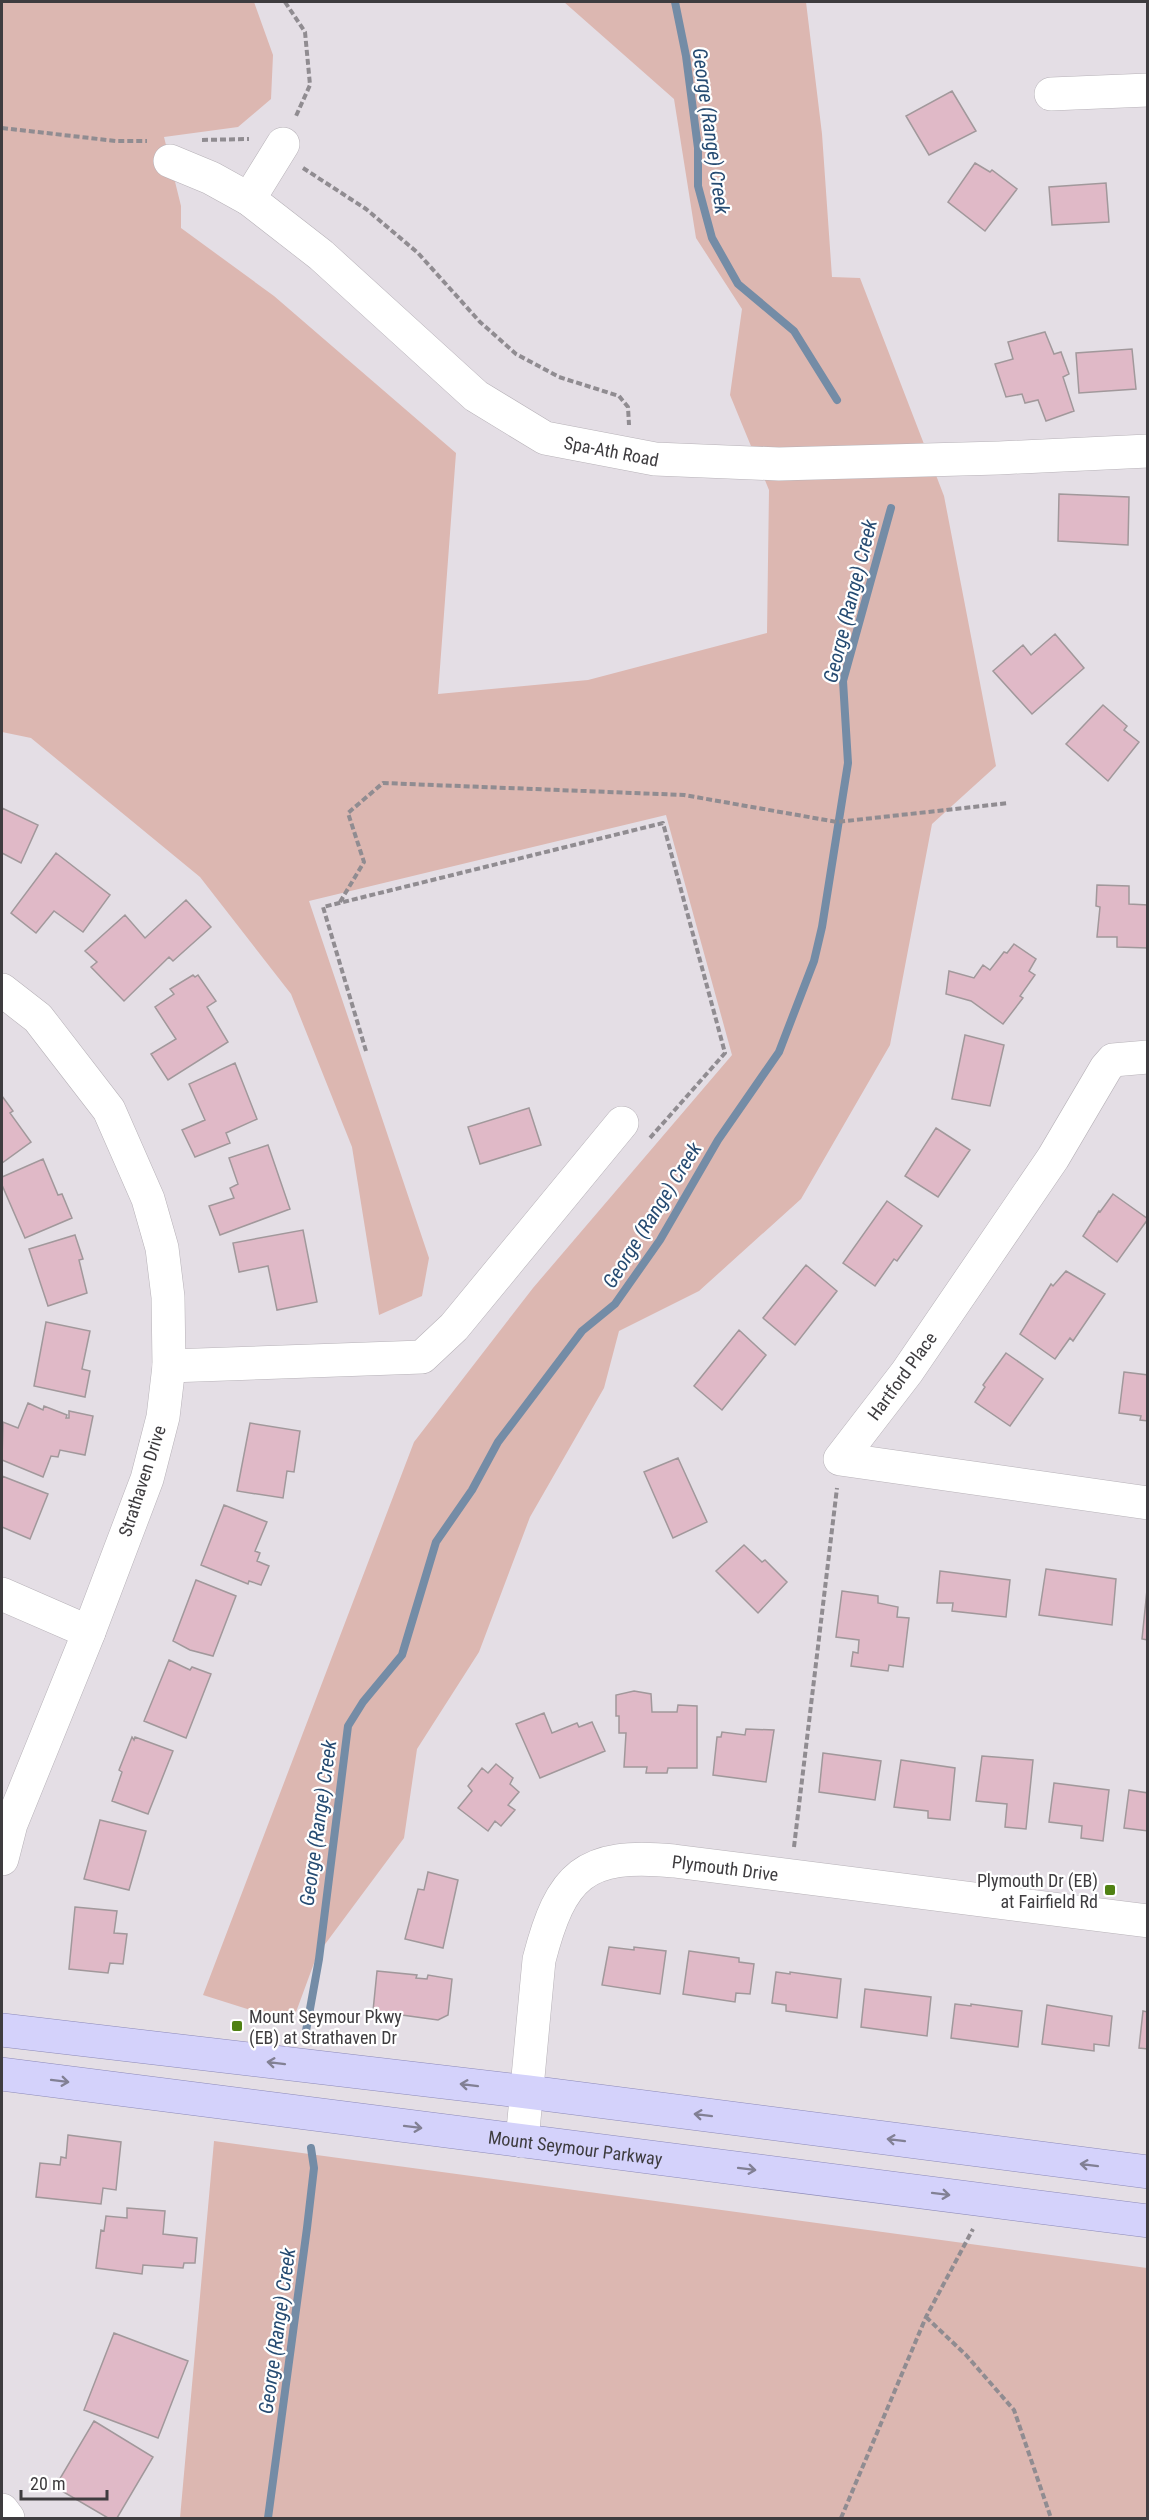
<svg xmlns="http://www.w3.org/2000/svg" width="1149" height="2520" font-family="'Roboto Condensed',sans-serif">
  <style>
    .green { fill: #dcb7b1 }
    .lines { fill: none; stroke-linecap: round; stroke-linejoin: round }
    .stream { stroke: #748ca6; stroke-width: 8 }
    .building { fill: #e0b9c7; stroke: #a1989b; stroke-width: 1.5 }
    .minor-casing { stroke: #b7b2b8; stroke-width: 34 }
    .major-casing { stroke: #8d8ab8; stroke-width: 34 }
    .path { stroke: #908c91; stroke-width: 4; stroke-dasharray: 6 3; stroke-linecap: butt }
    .minor { stroke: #fff; stroke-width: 33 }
    .major { stroke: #d4d2fb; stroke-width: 33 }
    .oneway { stroke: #828094 }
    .poi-dot { fill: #508113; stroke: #fff; stroke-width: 2 }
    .labels { text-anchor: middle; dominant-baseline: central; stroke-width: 4.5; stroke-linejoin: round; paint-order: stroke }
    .street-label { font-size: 18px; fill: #3e3c3f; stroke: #fff }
    .poi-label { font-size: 18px; fill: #3e3c3f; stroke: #fff; text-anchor: end }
    .water-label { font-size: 20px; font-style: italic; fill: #264b72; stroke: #fff }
  </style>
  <rect width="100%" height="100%" fill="#e4dee5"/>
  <path class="green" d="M 2,2 L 254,2 L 273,55 L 271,99 L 238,127 L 164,137 L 181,206 L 181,228 L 274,296 L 456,453 L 438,694 L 588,680 L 767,633 L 769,490 L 730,395 L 742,309 L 696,238 L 674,99 L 564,2 L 806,2 L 822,134 L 832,277 L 860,278 L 944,496 L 996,766 L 932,824 L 890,1045 L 801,1199 L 699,1291 L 619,1331 L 604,1388 L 530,1517 L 479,1652 L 417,1749 L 404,1838 L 317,1955 L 292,2023 L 203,1995 L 414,1442 L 533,1288 L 732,1055 L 666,815 L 309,901 L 429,1258 L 422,1296 L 379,1315 L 352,1147 L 291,994 L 200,877 L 31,738 L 2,732 Z
    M 214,2141 L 1147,2268 L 1147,2518 L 180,2518 Z"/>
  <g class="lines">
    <path class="stream" d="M 675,2 L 686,56 L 698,148 L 698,186 L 712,238 L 738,284 L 794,331 L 837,400
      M 306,2031 L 319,1959 L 348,1726 L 363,1702 L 402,1655 L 436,1542 L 472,1490 L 498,1442 L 582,1331 L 615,1304 L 660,1240 L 718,1140 L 779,1052 L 814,961 L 822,927 L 848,763 L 843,681 L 891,508
      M 268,2518 L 307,2228 L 314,2168 L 311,2148"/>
  </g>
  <path class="building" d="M 952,91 L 976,131 L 929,155 L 906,116 Z
    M 975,163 L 990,172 L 992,170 L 1017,189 L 985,231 L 948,202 Z
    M 1106,183 L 1109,222 L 1052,225 L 1049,187 Z
    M 1045,332 L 1054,354 L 1061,352 L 1069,374 L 1063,377 L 1074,411 L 1046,421 L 1038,400 L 1025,403 L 1022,394 L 1006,397 L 995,364 L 1013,359 L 1008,342 Z
    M 1132,349 L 1136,389 L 1079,393 L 1076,353 Z
    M 1059,494 L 1129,497 L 1128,545 L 1058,541 Z
    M 1055,634 L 1084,668 L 1032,714 L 993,671 L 1023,645 L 1031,655 Z
    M 1103,705 L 1127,726 L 1124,730 L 1139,742 L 1108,781 L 1066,744 Z
    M 2,808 L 38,825 L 21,863 L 2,853 Z
    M 56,853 L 110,895 L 83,932 L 54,911 L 36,933 L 11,913 Z
    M 1097,885 L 1129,886 L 1129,904 L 1148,905 L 1148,948 L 1117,947 L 1117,937 L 1097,937 L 1100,907 L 1096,906 Z
    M 186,900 L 211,927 L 173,961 L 169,957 L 124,1001 L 91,967 L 97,962 L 85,951 L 125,915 L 145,938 Z
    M 1014,944 L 1036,959 L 1029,971 L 1035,975 L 1020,996 L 1023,998 L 1003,1024 L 971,1001 L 946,994 L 949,971 L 974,978 L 983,965 L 990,970 L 1004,952 L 1007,953 Z
    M 193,975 L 195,977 L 198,975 L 216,1001 L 207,1007 L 228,1042 L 168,1080 L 151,1054 L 176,1039 L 155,1007 L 174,994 L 170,989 Z
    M 965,1035 L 1004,1045 L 990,1106 L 952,1099 Z
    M 235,1063 L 257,1119 L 226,1133 L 230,1143 L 195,1157 L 182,1130 L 205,1120 L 189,1084 Z
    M 2,1096 L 13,1111 L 10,1113 L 31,1142 L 2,1163 Z
    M 529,1108 L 541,1145 L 480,1164 L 468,1127 Z
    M 936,1128 L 970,1150 L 938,1197 L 905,1176 Z
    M 268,1145 L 290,1209 L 220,1235 L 209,1206 L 234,1198 L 230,1188 L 238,1184 L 229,1158 Z
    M 43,1159 L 58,1195 L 62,1194 L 72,1218 L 25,1238 L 2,1185 L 2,1177 Z
    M 1113,1194 L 1148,1219 L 1117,1262 L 1083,1236 L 1099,1211 L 1100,1212 Z
    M 887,1201 L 922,1226 L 897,1261 L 894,1259 L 875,1286 L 843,1263 Z
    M 303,1230 L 317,1302 L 277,1310 L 268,1266 L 239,1272 L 233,1243 Z
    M 75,1235 L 83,1259 L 79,1260 L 87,1293 L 48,1306 L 29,1249 Z
    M 806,1265 L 837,1291 L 795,1345 L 763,1318 Z
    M 1066,1271 L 1105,1294 L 1073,1341 L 1070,1338 L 1055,1359 L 1020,1334 L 1051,1284 L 1053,1286 Z
    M 46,1322 L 90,1331 L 82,1369 L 90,1371 L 85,1397 L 34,1386 Z
    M 739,1330 L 766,1355 L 722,1410 L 694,1386 Z
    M 1006,1353 L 1043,1379 L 1010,1426 L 975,1402 L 985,1387 L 983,1385 Z
    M 1124,1372 L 1148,1375 L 1148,1421 L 1140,1420 L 1141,1416 L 1119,1413 Z
    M 28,1403 L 43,1410 L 44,1406 L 67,1415 L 66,1418 L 69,1418 L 69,1411 L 93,1416 L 85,1455 L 60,1450 L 58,1457 L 51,1456 L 43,1477 L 2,1460 L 3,1422 L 18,1428 Z
    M 250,1423 L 300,1431 L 294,1472 L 287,1471 L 283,1498 L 237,1491 Z
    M 678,1458 L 707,1522 L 673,1538 L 644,1472 Z
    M 2,1476 L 48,1494 L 30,1539 L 2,1527 Z
    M 224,1505 L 267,1522 L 255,1551 L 260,1553 L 257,1561 L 269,1566 L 261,1585 L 249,1581 L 248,1584 L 201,1565 Z
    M 744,1545 L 762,1562 L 765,1560 L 787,1582 L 758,1613 L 716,1571 Z
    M 1046,1569 L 1116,1579 L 1112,1625 L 1039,1615 Z
    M 940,1571 L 1010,1580 L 1006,1617 L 952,1611 L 953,1603 L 937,1603 Z
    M 196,1580 L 236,1596 L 213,1656 L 190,1650 L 173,1641 Z
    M 1147,1590 L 1148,1590 L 1148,1640 L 1142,1639 Z
    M 842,1591 L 878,1596 L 878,1603 L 898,1607 L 897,1617 L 909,1618 L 903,1667 L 889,1665 L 888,1671 L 851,1666 L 853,1652 L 858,1653 L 859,1640 L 836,1637 Z
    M 169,1660 L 190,1670 L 192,1667 L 211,1674 L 186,1738 L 144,1721 Z
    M 634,1691 L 651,1694 L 652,1712 L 677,1712 L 678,1705 L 697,1706 L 697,1768 L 668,1768 L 667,1773 L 646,1773 L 647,1767 L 624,1767 L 626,1733 L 619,1733 L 619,1716 L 616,1716 L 616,1695 Z
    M 544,1713 L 552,1733 L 577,1723 L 579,1727 L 592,1722 L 605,1751 L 540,1778 L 516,1724 Z
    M 746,1729 L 774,1730 L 766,1782 L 713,1775 L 717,1737 L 721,1737 L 722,1732 L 745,1735 Z
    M 132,1737 L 134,1740 L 135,1737 L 173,1751 L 148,1814 L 112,1801 L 122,1772 L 119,1770 Z
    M 823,1753 L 881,1761 L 875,1800 L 819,1792 Z
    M 982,1756 L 1033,1760 L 1026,1829 L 1005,1827 L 1007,1804 L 976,1801 Z
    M 901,1760 L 955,1768 L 950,1820 L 928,1818 L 928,1811 L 894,1807 Z
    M 496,1764 L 513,1778 L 510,1784 L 519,1792 L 508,1805 L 515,1810 L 501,1826 L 495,1821 L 488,1831 L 458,1808 L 472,1791 L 468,1786 L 482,1768 L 488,1773 Z
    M 1054,1783 L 1109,1790 L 1103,1841 L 1081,1838 L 1082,1826 L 1049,1822 Z
    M 1129,1790 L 1148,1793 L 1148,1831 L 1124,1828 Z
    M 100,1820 L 146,1831 L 129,1890 L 84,1879 Z
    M 428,1872 L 458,1880 L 443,1948 L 405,1939 L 418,1889 L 424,1890 Z
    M 75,1907 L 117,1911 L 114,1933 L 127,1934 L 123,1964 L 110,1963 L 108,1973 L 69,1969 Z
    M 609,1947 L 634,1950 L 634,1947 L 666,1951 L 660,1994 L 602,1985 Z
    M 689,1951 L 739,1958 L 739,1962 L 754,1964 L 750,1994 L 736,1993 L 735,2002 L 683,1994 Z
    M 377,1971 L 417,1975 L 416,1978 L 427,1979 L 428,1975 L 452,1979 L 448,2015 L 438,2020 L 373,2011 Z
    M 776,1972 L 790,1974 L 790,1972 L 841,1979 L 837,2018 L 786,2011 L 786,2005 L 772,2003 Z
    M 865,1989 L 931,1997 L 927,2036 L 861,2027 Z
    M 955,2004 L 971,2006 L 971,2004 L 1022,2011 L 1018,2047 L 951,2038 Z
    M 1047,2005 L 1112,2016 L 1109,2046 L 1094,2044 L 1094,2051 L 1042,2044 Z
    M 1143,2011 L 1148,2012 L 1148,2049 L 1139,2048 Z
    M 68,2135 L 121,2142 L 116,2190 L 103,2188 L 101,2204 L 36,2197 L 40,2163 L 60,2165 L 61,2157 L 66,2158 Z
    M 127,2208 L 165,2211 L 163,2234 L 197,2238 L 195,2263 L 184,2263 L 183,2268 L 143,2265 L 142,2274 L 96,2268 L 101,2230 L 104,2231 L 106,2216 L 127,2218 Z
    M 114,2333 L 188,2361 L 158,2438 L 84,2410 Z
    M 94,2421 L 153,2457 L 117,2518 L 108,2518 L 55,2487 Z"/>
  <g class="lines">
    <defs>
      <g id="minor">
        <path d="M 1051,94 L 1148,90"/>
        <path id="s1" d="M 170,161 L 211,178 L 249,199 L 321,255 L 476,396 L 545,438 L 655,459 L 779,464 L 999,458 L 1148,451"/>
        <path d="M 249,199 L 283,144"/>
        <path d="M 2,990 L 38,1018 L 109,1110 L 148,1199 L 162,1248 L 168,1297 L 169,1366 L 163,1417 L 147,1479 L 89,1632 L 11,1824 L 2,1859"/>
        <path d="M 1148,1057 L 1113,1060 L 1106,1068 L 1053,1158 L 907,1372 L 840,1459 L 1148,1503"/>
        <path d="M 169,1366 L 422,1357 L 454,1327 L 622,1123"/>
        <path d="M 2,1594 L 89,1632"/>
        <path id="s2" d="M 522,2141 L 539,1960 C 561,1875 584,1852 674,1861 L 1148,1921"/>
        <path d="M 2,2510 L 8,2518"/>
      </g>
      <g id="major">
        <path d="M 2,2030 L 528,2092 L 1148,2172"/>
        <path id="s3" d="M 2,2074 L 1148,2221"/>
      </g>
    </defs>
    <use href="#minor" class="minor-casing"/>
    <use href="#major" class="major-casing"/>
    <path class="path" d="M 285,2 L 305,32 L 310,85 L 296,116
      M 2,128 L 116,141 L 147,141
      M 202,140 L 249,139
      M 303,168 L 366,209 L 418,253 L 480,322 L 516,354 L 559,377 L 619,396 L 628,407 L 629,425
      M 340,902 L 364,862 L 348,813 L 383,783 L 684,795 L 837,822 L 1009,803
      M 366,1051 L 323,907 L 663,823 L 725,1053 L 650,1138
      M 794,1847 L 837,1488
      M 926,2317 L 966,2355 L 1014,2410 L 1051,2518
      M 841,2518 L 926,2317 L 973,2229"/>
    <use href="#minor" class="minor"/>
    <use href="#major" class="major"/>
  </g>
  <defs><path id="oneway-shaft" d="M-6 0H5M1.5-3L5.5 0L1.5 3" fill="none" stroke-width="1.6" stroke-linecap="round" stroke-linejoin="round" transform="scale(1.5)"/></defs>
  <g class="oneway">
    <use href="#oneway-shaft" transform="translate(276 2063) rotate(-173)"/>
    <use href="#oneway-shaft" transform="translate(60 2081) rotate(7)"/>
    <use href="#oneway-shaft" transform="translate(469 2085) rotate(-173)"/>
    <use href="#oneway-shaft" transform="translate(703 2115) rotate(-173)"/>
    <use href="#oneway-shaft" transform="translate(413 2127) rotate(7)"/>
    <use href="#oneway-shaft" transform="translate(896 2140) rotate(-173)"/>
    <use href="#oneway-shaft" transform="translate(1089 2165) rotate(-173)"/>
    <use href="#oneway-shaft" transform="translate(747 2169) rotate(7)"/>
    <use href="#oneway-shaft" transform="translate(941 2194) rotate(7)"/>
  </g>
  <g class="poi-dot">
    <rect x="1104" y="1884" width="12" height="12" rx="3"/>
    <rect x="231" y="2020" width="12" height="12" rx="3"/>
  </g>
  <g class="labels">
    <g class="street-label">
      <text stroke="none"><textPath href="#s1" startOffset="537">Spa-Ath Road</textPath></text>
      <text transform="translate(902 1376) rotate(-54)">Hartford Place</text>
      <text transform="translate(142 1481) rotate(-72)">Strathaven Drive</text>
      <text stroke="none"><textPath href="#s2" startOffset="426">Plymouth Drive</textPath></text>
      <text stroke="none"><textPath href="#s3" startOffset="578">Mount Seymour Parkway</textPath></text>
    </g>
    <g class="poi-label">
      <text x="1098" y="1880">Plymouth Dr (EB)<tspan x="1098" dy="21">at Fairfield Rd</tspan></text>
      <text x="249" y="2016" text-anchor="start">Mount Seymour Pkwy<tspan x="249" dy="21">(EB) at Strathaven Dr</tspan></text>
    </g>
    <g class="water-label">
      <text transform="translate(711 131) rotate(82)">George (Range) Creek</text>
      <text transform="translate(850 601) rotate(-76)">George (Range) Creek</text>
      <text transform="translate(652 1215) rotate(-58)">George (Range) Creek</text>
      <text transform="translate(318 1823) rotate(-82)">George (Range) Creek</text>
      <text transform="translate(277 2331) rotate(-82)">George (Range) Creek</text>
    </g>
  </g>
  <rect width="1149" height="2520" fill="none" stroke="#3e3c3f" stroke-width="6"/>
  <path d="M21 2490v9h86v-9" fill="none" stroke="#3e3c3f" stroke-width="3"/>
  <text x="30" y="2490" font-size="18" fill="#3e3c3f" stroke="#ffffff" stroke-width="4.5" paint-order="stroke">20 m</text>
</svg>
